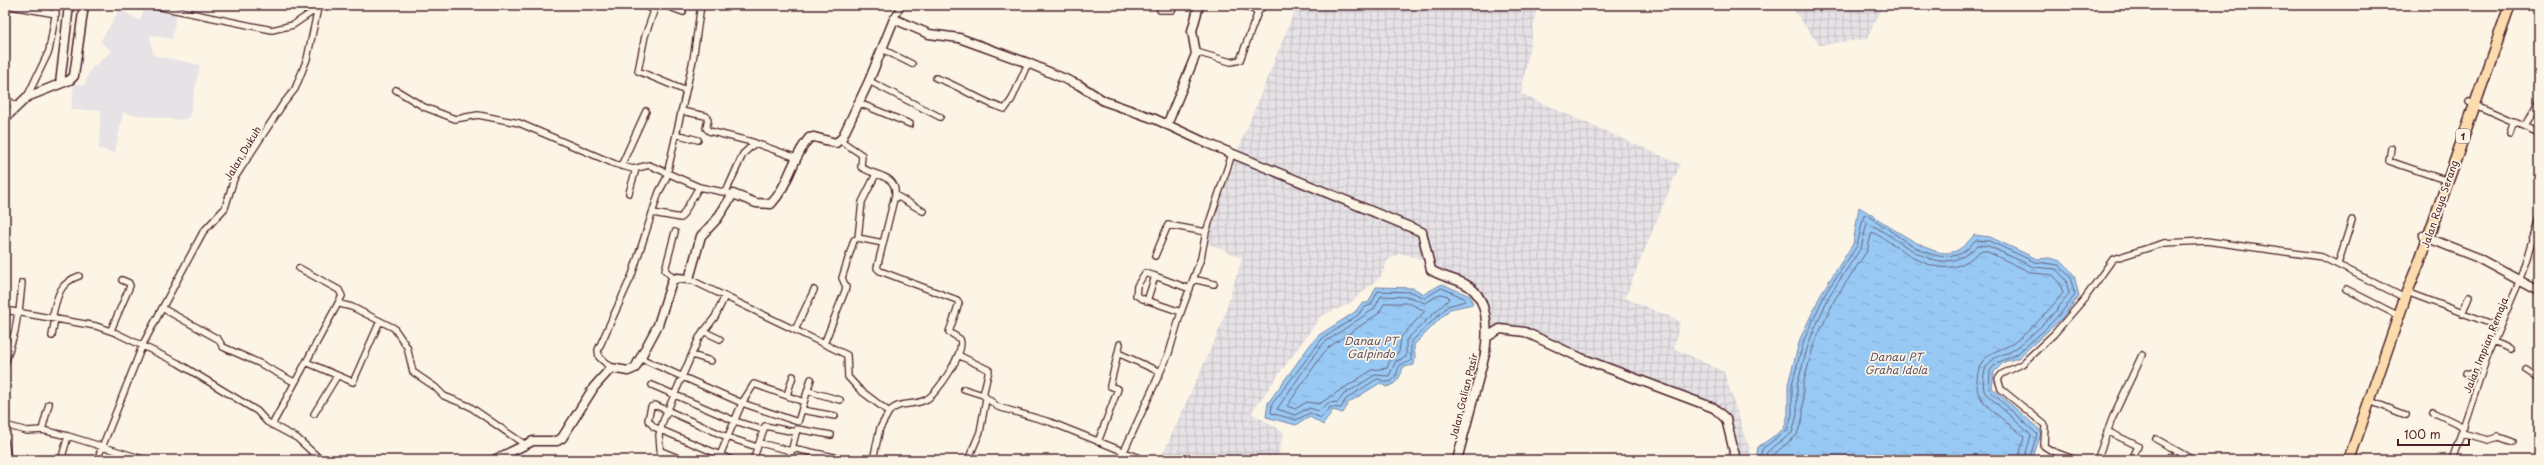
<svg xmlns="http://www.w3.org/2000/svg" width="2544" height="465" font-family="'Playpen Sans',sans-serif">
  <style>
    .built { fill: #e6e2e6 }
    .industrial { fill: url(#industrial-grid) }
    .water { fill: url(#water-ripples); stroke: #7985a4 }
    .lines { fill: none; stroke-linecap: round; stroke-linejoin: round }
    .shore { stroke: #69637b; stroke-width: 1 }
    .street-casing { stroke: #4a1f2b; stroke-width: 8 }
    .secondary-casing { stroke: #4a1f2b; stroke-width: 11 }
    .highway-casing { stroke: #4a1f2b; stroke-width: 13 }
    .street { stroke: #fcf5e5; stroke-width: 5.5 }
    .secondary { stroke: #fcf5e5; stroke-width: 8 }
    .highway { stroke: #fcdcac; stroke-width: 10 }
    .labels { text-anchor: middle; dominant-baseline: central; stroke-width: 3.5; stroke-linejoin: round; paint-order: stroke }
    .shield { fill: #fcf5e5; stroke: #7f5f63; stroke-width: 1 }
    .shield-label { font-size: 9px; font-weight: bold; fill: #4a1f2b }
    .street-label { font-size: 10px; fill: #4a1f2b; stroke: #fcf5e5 }
    .water-label { font-size: 11px; font-style: italic; fill: #615267; stroke: #fcf5e5 }
  </style>
  <defs>
    <pattern id="industrial-grid" width="8" height="8" patternUnits="userSpaceOnUse"><rect width="8" height="8" fill="#e6e2e6"/><path d="M0 4h8M4 0v8" fill="none" stroke="#c7c1c5"/></pattern>
    <pattern id="water-ripples" width="26" height="14" patternUnits="userSpaceOnUse"><rect width="26" height="14" fill="#98c9f4"/><path d="M2 4q2-2 4 0t4 0M15 11q2-2 4 0t4 0" fill="none" stroke="#84acd1"/></pattern>
  </defs>
  <rect width="100%" height="100%" fill="#fcf5e5"/>
  <filter id="ink" filterUnits="userSpaceOnUse"><feTurbulence type="fractalNoise" baseFrequency=".025" numOctaves="2"/><feDisplacementMap in="SourceGraphic" scale="8" xChannelSelector="R" yChannelSelector="G"/><feConvolveMatrix kernelMatrix="1 2 1 2 8 2 1 2 1" color-interpolation-filters="sRGB"/></filter>
  <g filter="url(#ink)">
    <path class="built" d="M 145,6 L 177,11 L 172,39 L 150,35 L 153,55 L 200,65 L 189,118 L 179,120 L 123,113 L 115,153 L 99,149 L 101,110 L 71,110 L 74,84 L 84,85 L 91,69 L 112,51 L 100,42 L 120,9 L 140,21 Z"/>
    <path class="industrial" d="M 1297,5 L 1525,5 L 1537,8 L 1521,94 L 1680,164 L 1625,298 L 1680,321 L 1674,348 L 1724,372 L 1753,460 L 1738,460 L 1720,408 L 1532,332 L 1490,329 L 1478,290 L 1473,285 L 1464,279 L 1435,269 L 1428,261 L 1400,253 L 1388,260 L 1381,276 L 1349,304 L 1321,316 L 1251,413 L 1284,432 L 1277,460 L 1160,460 L 1221,326 L 1242,258 L 1207,243 L 1238,150 Z
      M 1790,5 L 1883,5 L 1867,39 L 1819,45 Z"/>
    <path class="water" d="M 1859,207 C 1878,218 1926,254 1946,253 C 1958,253 1967,244 1974,235 L 1990,237 L 2037,259 L 2049,258 L 2061,261 L 2074,275 L 2079,296 L 2061,319 L 2018,358 L 2004,362 L 1994,372 L 1992,388 L 2039,429 L 2041,434 L 2032,460 L 1756,460 L 1758,447 L 1784,429 L 1788,414 L 1788,384 L 1800,339 L 1822,292 L 1853,244 Z
      M 1442,284 L 1470,296 L 1473,304 L 1450,309 L 1414,345 L 1415,357 L 1414,365 L 1403,367 C 1400,378 1397,384 1386,387 L 1380,383 L 1348,403 L 1343,413 L 1333,410 L 1323,425 L 1310,417 L 1296,425 L 1266,417 L 1268,403 L 1310,345 L 1319,335 L 1355,312 L 1361,304 L 1369,302 L 1376,287 L 1413,288 L 1424,294 Z"/>
    <g class="lines">
      <path class="shore" d="M 1442,288 L 1464,298 L 1465,301 L 1448,306 L 1411,342 L 1411,361 L 1400,365 C 1397,370 1396,383 1387,382 C 1383,382 1382,379 1377,379 L 1346,399 L 1341,408 L 1330,407 L 1321,418 L 1310,413 L 1296,420 L 1271,413 L 1272,404 L 1322,339 L 1358,315 L 1363,308 L 1371,305 L 1378,291 L 1412,292 L 1424,298 Z
        M 1441,294 L 1448,296 L 1449,299 L 1406,340 L 1406,357 L 1396,361 L 1389,376 L 1375,375 L 1343,395 L 1338,402 L 1328,403 L 1319,411 L 1309,408 L 1295,415 L 1277,409 L 1317,351 L 1325,342 L 1374,309 L 1381,296 L 1410,297 L 1425,303 Z
        M 1385,303 L 1409,303 L 1425,311 L 1401,337 L 1399,352 L 1391,358 L 1387,368 L 1372,370 L 1319,404 L 1307,402 L 1295,409 L 1287,406 L 1322,355 L 1329,347 L 1378,314 Z
        M 1760,460 L 1762,449 L 1787,430 L 1792,415 L 1792,384 L 1804,340 L 1825,294 L 1857,246 L 1864,214 C 1893,228 1931,272 1965,251 C 1969,248 1972,243 1976,240 L 1989,241 L 2035,262 L 2059,265 L 2070,277 L 2075,295 C 2059,317 2039,336 2018,353 C 2008,361 1998,358 1990,371 L 1989,390 L 2037,434 L 2029,460
        M 1765,460 L 1767,452 L 1792,433 L 1797,415 L 1797,385 L 1809,342 L 1829,296 L 1861,248 L 1867,223 C 1905,240 1938,285 1978,245 L 1988,246 L 2034,267 L 2056,269 L 2066,280 L 2069,294 C 2055,314 2035,333 2015,349 C 2005,356 1996,353 1987,366 C 1983,372 1982,387 1985,393 L 2031,435 L 2024,460
        M 1771,460 L 1773,455 L 1797,435 L 1803,416 L 1803,385 L 1814,344 L 1835,299 L 1867,251 L 1872,232 C 1908,250 1941,290 1980,251 L 1986,251 L 2032,273 L 2053,275 L 2060,283 L 2063,293 C 2052,307 2026,336 2010,345 C 1999,351 1992,350 1982,362 C 1977,369 1975,387 1979,395 C 1989,412 2010,423 2024,437 L 2018,460"/>
      <defs>
        <path id="street" d="M 5,5 L 56,14
          M 664,5 L 683,12
          M 1243,5 L 1258,12
          M 1160,10 L 1172,10 L 1176,5
          M 894,19 L 901,5
          M 882,49 L 912,64
          M 1196,52 L 1231,62 L 1240,60 L 1258,12 L 1264,5
          M 936,78 C 961,86 980,102 1005,109 L 1012,99 L 1028,63
          M 869,81 L 940,117
          M 396,90 L 424,107 L 450,117 L 455,119 L 478,115 L 519,123 L 615,164 L 633,169 L 649,165 L 699,187 L 733,194
          M 686,91 L 693,60 L 701,5
          M 27,97 L 49,51 L 57,5
          M 5,98 L 17,107
          M 2469,102 L 2539,133
          M 859,103 L 910,124
          M 681,111 L 706,116 L 708,120 L 706,128 L 709,131 L 752,142 L 797,158
          M 2524,126 L 2539,103
          M 2510,133 L 2514,121
          M 676,134 L 698,140
          M 840,140 L 862,155 L 861,167 C 876,177 897,174 895,195 L 923,211
          M 2391,148 L 2389,161 L 2442,179
          M 621,166 L 646,111
          M 726,192 L 743,154 L 755,143
          M 629,193 L 636,169
          M 653,213 L 681,218 L 699,187
          M 858,238 L 862,202 L 876,174
          M 2532,239 L 2539,242
          M 1155,256 L 1168,225 L 1206,232
          M 2338,264 L 2352,220
          M 1155,276 L 1190,289
          M 674,279 L 665,270 L 675,232
          M 689,279 L 847,355 L 848,377 L 860,390 L 889,412 L 880,428 L 873,460
          M 1193,279 L 1214,284
          M 2346,289 L 2399,316
          M 2407,292 L 2500,327
          M 1147,301 L 1155,276 L 1145,273 L 1137,286 L 1136,295 L 1143,299 L 1181,312
          M 340,304 L 352,307 L 394,328 L 407,347 L 413,372 L 435,387 L 444,396 L 469,406 L 524,444
          M 162,308 L 218,339 L 223,347 L 259,363 L 294,382
          M 5,310 L 96,326 L 116,333 L 178,363 L 257,411 L 267,422 L 297,438 L 321,460
          M 19,312 L 22,283
          M 2462,314 L 2469,296
          M 52,318 C 57,299 58,283 79,276
          M 111,330 L 130,286 L 129,283 L 122,280
          M 795,330 L 814,290
          M 703,331 L 720,339
          M 52,336 L 55,318
          M 2494,342 L 2510,349
          M 824,344 L 845,291 L 846,287 L 842,278 L 854,240 L 858,238 L 883,243
          M 1118,353 L 1160,372
          M 692,355 L 711,361
          M 958,355 L 989,370 L 983,395 L 998,407 L 1050,422 L 1145,460
          M 640,358 L 742,403 L 798,422 L 811,379
          M 306,362 L 353,382 L 380,321
          M 5,364 L 15,331 L 18,312
          M 611,368 L 599,357 L 598,350 L 632,275 L 659,192 L 666,179 L 686,91 L 638,71 L 645,36 L 654,11 L 646,5
          M 2526,370 L 2539,379
          M 2466,373 L 2480,378
          M 652,385 L 735,421 L 760,429
          M 964,389 L 983,395
          M 808,391 L 840,400
          M 787,395 L 793,376
          M 2370,401 L 2406,415
          M 802,410 L 835,416
          M 889,412 C 900,400 914,407 927,399 C 938,393 966,351 960,339 L 949,332 L 959,303 L 957,300 L 880,271 L 877,268 L 895,195
          M 2433,412 L 2464,427
          M 314,414 L 337,376
          M 5,425 L 27,431 L 42,430 L 68,436 L 146,460
          M 272,425 L 342,296 L 339,290 L 299,268
          M 42,430 L 49,404
          M 2107,431 L 2138,446 L 2132,460
          M 2462,433 L 2488,440 L 2499,437 L 2513,442
          M 2156,439 L 2193,460
          M 5,441 L 8,460
          M 1098,442 L 1118,389 L 1110,386 L 1120,344
          M 760,443 L 791,451
          M 792,448 L 848,460
          M 661,451 L 683,460
          M 62,457 L 68,436
          M 61,459 L 62,457 L 73,460
          M 97,460 L 143,344 L 159,314 L 203,232 L 225,208 L 234,179 L 283,104 L 295,89 L 307,59 L 318,8 L 293,25 L 272,30 L 151,5
          M 661,460 L 659,435 L 663,421 L 699,338 L 715,317 L 725,296
          M 718,460 L 742,403 L 754,384 L 804,402
          M 732,460 L 654,427 L 648,420 L 651,407 L 655,405 L 727,437 L 754,446
          M 753,460 L 765,426 L 795,432
          M 789,460 L 797,429 L 831,435
          M 968,460 L 980,432 L 986,399
          M 1120,460 L 1169,353 L 1181,312 L 1201,258 L 1206,232 L 1232,154
          M 2076,460 L 2052,451 L 2044,446 L 2045,425 L 2001,389 L 1998,379 L 2002,374 L 2022,364 L 2054,334 L 2085,298 L 2113,259 L 2164,243 L 2206,241 L 2322,257 L 2405,298
          M 2097,460 L 2112,419 L 2142,355
          M 2166,460 L 2169,457 L 2175,458 L 2178,452
          M 2452,460 L 2487,357 L 2519,282 L 2539,218"/>
        <path id="secondary" d="M 60,84 L 69,5
          M 5,118 L 27,97 L 70,80 L 74,76 L 84,5
          M 1167,125 L 1196,54 L 1192,31 L 1199,5
          M 2423,236 L 2476,257 L 2539,291
          M 1487,337 L 1500,329 L 1525,332 L 1581,358 L 1714,408 L 1726,419 L 1736,460
          M 494,460 L 533,441 L 557,441 L 562,438 L 594,387 L 611,368 L 628,371 L 635,368 L 658,325 L 672,281 L 677,278 L 689,279 L 701,236 L 717,219 L 733,194 L 756,203 L 771,204 C 789,185 792,158 809,138 L 814,137 L 836,143 L 842,138 L 869,81 L 894,19 L 929,34 L 959,38 L 1028,63 L 1079,85 L 1104,101 L 1155,119 L 1204,142 L 1422,232 L 1431,270 C 1441,277 1454,278 1465,284 C 1489,296 1488,331 1485,354 L 1457,460"/>
        <path id="highway" d="M 2349,460 L 2407,292 L 2419,263 L 2510,5"/>
      </defs>
      <use href="#street" class="street-casing"/>
      <use href="#secondary" class="secondary-casing"/>
      <use href="#highway" class="highway-casing"/>
      <use href="#street" class="street"/>
      <use href="#secondary" class="secondary"/>
      <use href="#highway" class="highway"/>
    </g>
  </g>
  <g class="labels">
    <rect class="shield" x="2456" y="129" width="14" height="14" rx="3"/>
    <g class="shield-label">
      <text x="2463" y="136">1</text>
    </g>
    <g class="street-label">
      <text transform="translate(242 153) rotate(-59)">Jalan Dukuh</text>
      <text transform="translate(2439 204) rotate(-71)">Jalan Raya Serang</text>
      <text transform="translate(2485 345) rotate(-68)">Jalan Impian Remaja</text>
      <text transform="translate(1463 396) rotate(-76)">Jalan Galian Pasir</text>
    </g>
    <g class="water-label">
      <text x="1371" y="340">Danau PT<tspan x="1371" dy="13">Galpindo</tspan></text>
      <text x="1896" y="356">Danau PT<tspan x="1896" dy="13">Graha Idola</tspan></text>
    </g>
  </g>
  <rect width="2544" height="465" fill="none" stroke="#fcf5e5" stroke-width="20"/>
  <rect x="10" y="10" width="2524" height="445" fill="none" stroke="#4a1f2b" stroke-width="1.5" filter="url(#ink)"/>
  <path d="M2398 439v6h71v-6" fill="none" stroke="#4a1f2b" stroke-width="2"/>
  <text x="2404" y="439" font-size="12" fill="#4a1f2b" stroke="#fcf5e5" stroke-width="3" paint-order="stroke">100 m</text>
</svg>
